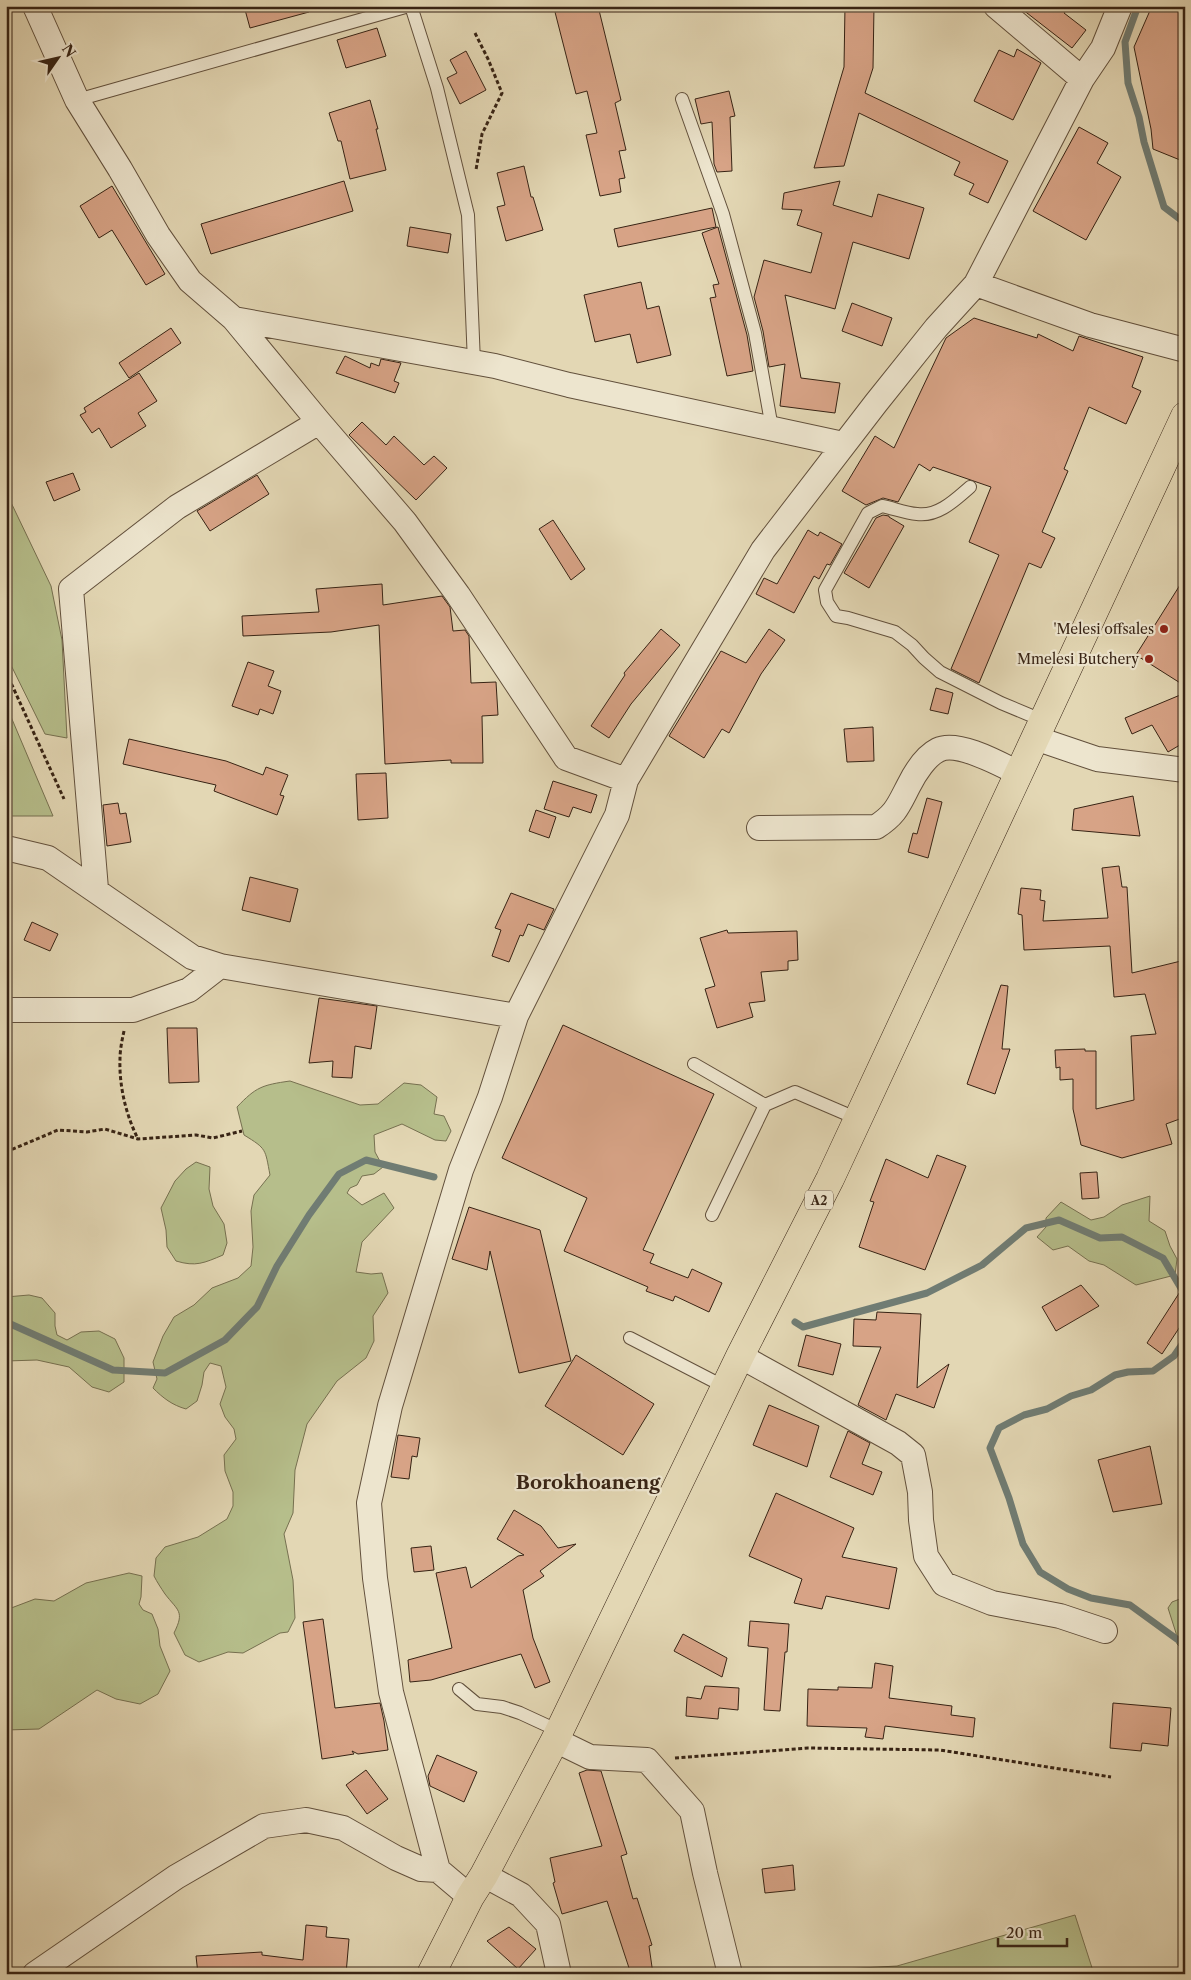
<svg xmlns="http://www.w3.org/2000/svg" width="1191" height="1980" font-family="'Libre Caslon Text',serif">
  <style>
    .green { fill: #b6be8b; stroke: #767050 }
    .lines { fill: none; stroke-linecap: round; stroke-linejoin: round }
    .stream { stroke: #707c73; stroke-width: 7 }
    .building { fill: #d7a386; stroke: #372314 }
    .service-casing { stroke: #62503c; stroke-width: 14 }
    .minor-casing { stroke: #62503c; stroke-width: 26 }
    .primary-casing { stroke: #372314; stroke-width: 29 }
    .path { stroke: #372314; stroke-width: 3; stroke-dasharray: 4 2.5; stroke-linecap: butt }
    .service { stroke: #ede5ce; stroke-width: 12 }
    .minor { stroke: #ede5ce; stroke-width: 24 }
    .primary { stroke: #e3d7b4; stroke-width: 28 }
    .poi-dot { fill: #8f2418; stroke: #ede5ce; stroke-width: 2 }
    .labels { text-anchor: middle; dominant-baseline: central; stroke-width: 4.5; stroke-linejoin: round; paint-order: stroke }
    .shield { fill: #ede5ce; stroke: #6e5d4c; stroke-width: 1 }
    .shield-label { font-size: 12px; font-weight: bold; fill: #372314 }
    .poi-label { font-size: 14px; fill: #372314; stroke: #ede5ce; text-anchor: end }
    .district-label { font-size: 19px; font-weight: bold; fill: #372314; stroke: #ede5ce }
  </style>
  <rect width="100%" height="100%" fill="#e3d7b4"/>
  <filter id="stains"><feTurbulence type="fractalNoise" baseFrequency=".004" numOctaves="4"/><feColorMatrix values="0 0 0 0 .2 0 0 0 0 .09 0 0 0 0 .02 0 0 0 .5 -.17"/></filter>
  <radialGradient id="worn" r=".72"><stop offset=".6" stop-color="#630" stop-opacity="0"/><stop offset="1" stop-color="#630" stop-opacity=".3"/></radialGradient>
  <path class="green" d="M 6,492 L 51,586 L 62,640 L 67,738 L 45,734 L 6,655 Z
    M 6,705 L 53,816 L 6,816 Z
    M 290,1081 L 360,1105 L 378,1104 L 404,1083 L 421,1085 L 437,1097 L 434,1114 L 444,1116 L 451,1131 L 446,1141 L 435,1140 L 402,1124 L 374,1135 L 375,1152 L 383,1167 L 374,1174 L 362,1176 L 357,1185 L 350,1188 L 347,1193 L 362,1205 L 384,1193 L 394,1208 L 362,1242 L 356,1272 L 371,1274 L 382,1273 L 388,1293 L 373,1316 L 374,1341 L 366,1358 L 337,1381 L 307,1424 L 295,1470 L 293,1513 L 284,1534 L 293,1580 L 295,1618 L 288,1632 L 280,1633 L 243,1653 L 228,1652 L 199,1662 L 185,1655 L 174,1633 C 185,1611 178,1611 165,1594 C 161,1588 157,1582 154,1576 L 156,1558 L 165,1547 L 198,1537 L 227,1519 L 233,1506 L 233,1492 L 225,1471 L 224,1455 L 236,1439 L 234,1429 L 225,1417 L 220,1404 L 226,1387 L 221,1366 L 210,1363 L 204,1372 L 202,1385 L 197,1401 L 186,1409 C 172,1405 163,1398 153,1388 L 157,1379 L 153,1362 L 163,1336 L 174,1317 L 194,1305 L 212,1288 L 238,1278 L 251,1266 L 253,1247 L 251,1211 L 254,1195 L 270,1175 C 265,1149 267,1149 244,1135 L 237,1107 C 256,1087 262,1085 290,1081 Z
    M 196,1162 L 210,1167 L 209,1189 L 213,1206 L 224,1224 L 227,1243 L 223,1255 C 204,1263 196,1267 176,1261 L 167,1247 L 166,1230 L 161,1208 L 175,1181 L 186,1169 Z
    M 1150,1196 L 1149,1221 L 1165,1231 L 1170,1246 L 1177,1259 L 1175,1275 L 1136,1285 L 1104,1265 L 1089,1261 L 1068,1246 L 1053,1250 L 1037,1237 L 1046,1227 L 1046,1218 L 1061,1202 L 1091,1220 L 1104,1217 L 1122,1205 Z
    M 29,1295 L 42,1298 L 55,1313 L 55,1326 L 57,1335 L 67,1340 L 81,1332 L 99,1331 L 115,1339 L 124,1358 L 124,1382 L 109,1392 L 92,1387 L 69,1367 L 37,1360 L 6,1361 L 6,1297 Z
    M 129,1573 L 142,1576 L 141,1597 L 139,1604 L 143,1610 L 152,1614 L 158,1629 L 160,1646 L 170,1671 L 158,1694 L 140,1704 L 116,1699 L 97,1690 L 39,1729 L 6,1730 L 6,1610 L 35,1599 L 54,1601 L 86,1583 Z
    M 1185,1597 L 1185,1652 L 1177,1644 L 1176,1633 L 1168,1608 L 1172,1602 Z
    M 1075,1915 L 1094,1974 L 770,1973 L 897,1966 Z"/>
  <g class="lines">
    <path class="stream" d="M 1138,6 L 1125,42 L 1128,83 L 1139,117 L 1144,142 L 1164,207 L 1185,223
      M 6,1322 L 113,1370 L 165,1373 L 225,1340 L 257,1307 L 277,1266 L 309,1215 L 339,1174 L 366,1160 L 434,1177
      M 795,1322 L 803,1327 L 927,1293 L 982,1265 L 1026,1228 L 1059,1220 L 1100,1238 L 1122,1237 L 1163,1258 L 1185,1295
      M 1185,1340 L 1174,1356 L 1153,1371 L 1128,1372 L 1115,1375 L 1091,1390 L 1071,1396 L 1047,1409 L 1024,1415 L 999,1428 L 990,1448 L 1009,1498 L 1023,1544 L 1040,1572 L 1068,1589 L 1091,1598 L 1130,1605 L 1185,1645"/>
  </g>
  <path class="building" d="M 244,6 L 308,6 L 309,12 L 250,28 Z
    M 576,6 L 598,6 L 621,100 L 615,103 L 626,150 L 619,151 L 625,178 L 619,179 L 621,192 L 600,196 L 586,135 L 597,133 L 587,91 L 576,94 L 555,12 Z
    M 845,6 L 874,6 L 873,68 L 865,93 L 1008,161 L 988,203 L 969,194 L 974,184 L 954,175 L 960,162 L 859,113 L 844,166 L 814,168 L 844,67 Z
    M 1018,6 L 1069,6 L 1064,13 L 1086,30 L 1072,48 Z
    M 1152,6 L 1185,6 L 1185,162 L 1153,149 L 1151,129 L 1134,47 Z
    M 377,28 L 386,56 L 346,68 L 337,40 Z
    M 1017,49 L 1041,63 L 1013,120 L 974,101 L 999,50 L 1014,57 Z
    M 466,51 L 486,90 L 460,104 L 447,78 L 457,73 L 450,60 Z
    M 729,91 L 735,116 L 730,117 L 732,171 L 717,172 L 714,164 L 712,122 L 701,124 L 695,99 Z
    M 370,100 L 378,129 L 376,129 L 386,170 L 350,179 L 341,141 L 338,141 L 329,113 Z
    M 1079,127 L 1108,143 L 1097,163 L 1121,177 L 1086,240 L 1033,211 Z
    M 524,166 L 531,197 L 533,197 L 543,230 L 506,241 L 497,207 L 505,205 L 497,173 Z
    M 344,181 L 353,211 L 211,254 L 201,224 Z
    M 840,181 L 833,205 L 872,217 L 878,194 L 924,208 L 909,259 L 853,242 L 835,309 L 785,295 L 801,378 L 840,383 L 835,413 L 780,406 L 785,364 L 769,367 L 763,331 L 754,297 L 764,260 L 811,273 L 822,233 L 797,225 L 802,210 L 782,209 L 784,193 Z
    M 112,186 L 165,274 L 146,285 L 112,230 L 99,238 L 80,206 Z
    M 712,208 L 716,227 L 618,247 L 614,229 Z
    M 410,227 L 451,234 L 448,253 L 407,246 Z
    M 718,227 L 747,335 L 753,371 L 727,376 L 710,298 L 716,297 L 713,285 L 719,284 L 702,233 Z
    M 641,282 L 647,309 L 659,306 L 671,355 L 637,363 L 630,334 L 595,342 L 584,295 Z
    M 852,303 L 892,318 L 882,346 L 842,331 Z
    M 974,318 L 1037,338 L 1038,334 L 1073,351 L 1079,336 L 1143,357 L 1132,387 L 1141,391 L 1126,424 L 1089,407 L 1064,469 L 1068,471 L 1042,532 L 1055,538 L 1041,568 L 1029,563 L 979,683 L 951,669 L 999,555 L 969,542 L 991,487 L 933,467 L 930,471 L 919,464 L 898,502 L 883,498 L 866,505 L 842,491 L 875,436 L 894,448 L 946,338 Z
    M 171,328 L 181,343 L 129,378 L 119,363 Z
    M 345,356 L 370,368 L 371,363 L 379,366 L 381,359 L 401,363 L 394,381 L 399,383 L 395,393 L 336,373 Z
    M 139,373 L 157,401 L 138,413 L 146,426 L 111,448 L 99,428 L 92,433 L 80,415 L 86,412 L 84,408 Z
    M 362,422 L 386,445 L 394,436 L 424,465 L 434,456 L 447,468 L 416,500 L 349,435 Z
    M 73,473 L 80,490 L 54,501 L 46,482 Z
    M 257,475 L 269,494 L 210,531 L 197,511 Z
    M 883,515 L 889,516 L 889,517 L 904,526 L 869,588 L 844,573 L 876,518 Z
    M 553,520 L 585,569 L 571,580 L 539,529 Z
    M 808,530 L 818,536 L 820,532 L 842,544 L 830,565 L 827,564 L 819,579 L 814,576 L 794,613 L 756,594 L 764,578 L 777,584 Z
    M 1185,577 L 1185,686 L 1136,655 Z
    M 382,584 L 383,605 L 442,596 L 450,607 L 453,631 L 465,630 L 469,636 L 471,683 L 496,682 L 498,715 L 482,716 L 483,763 L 451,763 L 451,760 L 385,764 L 379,625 L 331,632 L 243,636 L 242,616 L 319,612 L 316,589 Z
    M 661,629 L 680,645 L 631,704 L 609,738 L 591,726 L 625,675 L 624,673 Z
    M 769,629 L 785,640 L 761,674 L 729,733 L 722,729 L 704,758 L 669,736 L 721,651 L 746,663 Z
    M 248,662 L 274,671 L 268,686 L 281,691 L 273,714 L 260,709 L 258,715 L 232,706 Z
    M 936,688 L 953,693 L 948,714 L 930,710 Z
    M 1185,693 L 1185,742 L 1168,752 L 1152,725 L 1132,734 L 1125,718 Z
    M 873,727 L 874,761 L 847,762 L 844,729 Z
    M 129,739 L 226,761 L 263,775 L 266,767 L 288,775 L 280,795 L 284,796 L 277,815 L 214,791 L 216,785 L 123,764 Z
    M 386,773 L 388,818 L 358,820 L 356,774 Z
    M 553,781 L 597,795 L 591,813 L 573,807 L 569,817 L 544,809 Z
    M 1133,796 L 1140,836 L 1072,830 L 1074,809 Z
    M 927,798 L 942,802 L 928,858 L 908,852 L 913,833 L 917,834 Z
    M 118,803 L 120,814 L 126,813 L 131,842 L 107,846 L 103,805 Z
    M 536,810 L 556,817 L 549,838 L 529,831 Z
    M 1119,866 L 1122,887 L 1127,887 L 1132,973 L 1185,960 L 1185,1117 L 1166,1124 L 1172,1144 L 1122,1158 L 1081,1145 L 1073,1109 L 1073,1079 L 1060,1080 L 1060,1067 L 1056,1068 L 1055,1050 L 1085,1049 L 1085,1051 L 1096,1051 L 1096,1109 L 1134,1100 L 1131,1036 L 1156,1034 L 1145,994 L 1114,997 L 1110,946 L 1024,950 L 1022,915 L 1018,914 L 1021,888 L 1041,890 L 1040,900 L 1045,901 L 1043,921 L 1108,918 L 1102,868 Z
    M 250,877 L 298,889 L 290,922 L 242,910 Z
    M 511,893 L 554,909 L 544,930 L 528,924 L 523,936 L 520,935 L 509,962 L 492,956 L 501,930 L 495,928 Z
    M 32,922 L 58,934 L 50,951 L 24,940 Z
    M 727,930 L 728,933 L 797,931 L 798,960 L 788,961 L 788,970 L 761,972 L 765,1001 L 749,1003 L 753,1017 L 717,1028 L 705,989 L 715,986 L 700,938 Z
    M 1001,985 L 1008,986 L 1002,1049 L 1010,1049 L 995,1094 L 967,1084 Z
    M 319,998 L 377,1006 L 371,1049 L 355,1046 L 352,1078 L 332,1077 L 333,1061 L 309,1063 Z
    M 563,1025 L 714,1094 L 643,1250 L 654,1254 L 650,1263 L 688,1278 L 692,1269 L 722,1283 L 709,1312 L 675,1296 L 673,1301 L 646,1291 L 648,1287 L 564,1251 L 587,1198 L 502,1158 Z
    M 167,1028 L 197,1028 L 199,1082 L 169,1083 Z
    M 937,1155 L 966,1166 L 925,1270 L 859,1247 L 874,1202 L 870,1201 L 886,1159 L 928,1178 Z
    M 1097,1172 L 1099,1198 L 1082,1199 L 1080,1173 Z
    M 469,1207 L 540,1230 L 571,1361 L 519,1373 L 490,1251 L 487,1270 L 452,1259 Z
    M 1185,1284 L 1185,1319 L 1162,1354 L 1147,1343 Z
    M 1081,1285 L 1099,1306 L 1056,1331 L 1042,1307 Z
    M 877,1312 L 921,1314 L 917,1388 L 949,1364 L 934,1408 L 896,1394 L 886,1420 L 858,1405 L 881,1347 L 853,1346 L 854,1319 L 876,1320 Z
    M 806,1335 L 841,1344 L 833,1375 L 798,1366 Z
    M 576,1355 L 654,1404 L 623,1455 L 545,1406 Z
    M 769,1405 L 819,1426 L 807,1467 L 753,1445 Z
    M 848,1431 L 870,1443 L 862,1464 L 882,1472 L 873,1495 L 830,1477 Z
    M 398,1435 L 420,1438 L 417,1457 L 412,1456 L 409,1479 L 391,1477 Z
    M 1150,1446 L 1162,1504 L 1113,1512 L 1098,1460 Z
    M 776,1493 L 854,1528 L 842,1557 L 897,1568 L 889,1609 L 826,1596 L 822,1609 L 794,1603 L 802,1579 L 749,1556 Z
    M 514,1510 L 541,1526 L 558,1548 L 576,1544 L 540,1571 L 544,1576 L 523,1590 L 533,1638 L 550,1682 L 535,1688 L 521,1654 L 431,1680 L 410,1682 L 408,1660 L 452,1648 L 436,1573 L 466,1567 L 471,1588 L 518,1556 L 524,1555 L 497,1539 Z
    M 431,1546 L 434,1570 L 414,1572 L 411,1548 Z
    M 323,1619 L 335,1708 L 380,1703 L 384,1721 L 388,1750 L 358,1754 L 352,1751 L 354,1754 L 322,1759 L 303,1622 Z
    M 750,1621 L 789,1624 L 787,1652 L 785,1652 L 780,1711 L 764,1710 L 768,1648 L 748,1646 Z
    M 683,1634 L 727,1658 L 722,1677 L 674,1651 Z
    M 875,1663 L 893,1666 L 889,1698 L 952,1706 L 951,1715 L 975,1718 L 973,1737 L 885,1726 L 883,1739 L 865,1737 L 867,1728 L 807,1726 L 808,1689 L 838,1690 L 838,1687 L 872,1688 Z
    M 705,1686 L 739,1688 L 738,1710 L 719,1708 L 718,1719 L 686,1716 L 687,1697 L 701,1699 Z
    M 1113,1703 L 1171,1708 L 1168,1746 L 1142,1743 L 1141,1751 L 1110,1748 Z
    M 437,1755 L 477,1772 L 464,1802 L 430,1786 L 428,1776 Z
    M 366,1770 L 388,1799 L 367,1814 L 346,1785 Z
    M 587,1770 L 601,1771 L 627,1854 L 621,1856 L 633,1899 L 637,1898 L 652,1945 L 649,1946 L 653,1974 L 631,1974 L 607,1901 L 562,1914 L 553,1883 L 555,1882 L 550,1858 L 602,1846 L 579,1773 Z
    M 793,1865 L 795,1890 L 765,1893 L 762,1869 Z
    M 306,1925 L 327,1927 L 326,1937 L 349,1939 L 346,1974 L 315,1971 L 315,1974 L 198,1974 L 196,1956 L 262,1952 L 262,1955 L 303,1960 Z
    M 509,1927 L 536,1949 L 518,1969 L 487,1941 Z"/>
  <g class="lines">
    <defs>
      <path id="service" d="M 411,6 L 437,88 L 468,215 L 474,363
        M 682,99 L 723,214 L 755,333 L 772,428
        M 77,100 L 409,6
        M 970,487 C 955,500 938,517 917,514 C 905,513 893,508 882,506 L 868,513 L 825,590 L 827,602 L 836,616 L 848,618 L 895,632 L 912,645 L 924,658 L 940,672 L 1001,703 L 1044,721
        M 694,1064 L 765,1105
        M 712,1215 L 765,1105 L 795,1092 L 858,1119
        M 630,1338 L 725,1387
        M 459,1689 L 477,1704 L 502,1707 L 520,1713 L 559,1731"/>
      <path id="minor" d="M 35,6 L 77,100 L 120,169 L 158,235 L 190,281 L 234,319 L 319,422 L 405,522 L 458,595 L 566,758 L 626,780
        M 1082,79 L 1103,48 L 1120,6
        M 976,284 L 1082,79 L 996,6
        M 234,319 L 495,366 L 569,385 L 843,444
        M 1035,738 L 1097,759 L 1185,770
        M 759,828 L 876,827 C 896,814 898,806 909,785 C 915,773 926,756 938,750 C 957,740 1000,764 1018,773
        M 6,848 L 48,858 L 192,957 L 220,966 L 516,1016
        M 96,889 L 71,589 L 177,507 L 319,422
        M 6,1010 L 133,1010 L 189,990 L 220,966
        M 740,1356 L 898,1443 L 913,1455 L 920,1492 L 921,1520 L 926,1556 L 944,1584 L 992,1603 L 1060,1616 L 1105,1631
        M 555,1740 L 590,1757 L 647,1760 L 692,1811 L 705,1873 L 730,1974
        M 438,1870 L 391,1692 L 375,1578 L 369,1503 L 390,1406 L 461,1170 L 490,1097 L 516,1016 L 617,815 L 626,780 L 763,550 L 876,403 L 936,328 L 976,284 L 1090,325 L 1185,350
        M 484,1875 L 521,1895 L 548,1924 L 559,1974
        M 35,1974 L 176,1877 L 264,1826 L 306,1820 L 343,1828 L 396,1858 L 421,1869 L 438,1870 L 470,1897"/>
      <path id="primary" d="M 431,1974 L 470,1897 L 484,1875 L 555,1740 L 740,1356 L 830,1179 L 1185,416"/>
    </defs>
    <use href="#service" class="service-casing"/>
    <use href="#minor" class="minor-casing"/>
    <use href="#primary" class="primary-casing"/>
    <path class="path" d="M 475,33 L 488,59 L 502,93 L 482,134 L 476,170
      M 6,672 L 64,799
      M 124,1031 C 122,1040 120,1050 120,1059 C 119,1086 126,1115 138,1139
      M 6,1152 L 58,1130 L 87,1132 L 105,1129 L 138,1139 L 196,1135 L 213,1138 L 242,1131
      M 675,1758 L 808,1748 L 940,1750 L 1111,1777"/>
    <use href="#service" class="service"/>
    <use href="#minor" class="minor"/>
    <use href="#primary" class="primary"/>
  </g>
  <g class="poi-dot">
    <circle cx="1164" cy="629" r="5"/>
    <circle cx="1149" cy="659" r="5"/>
  </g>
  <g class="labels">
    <rect class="shield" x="805" y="1190.5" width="28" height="19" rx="4"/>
    <g class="shield-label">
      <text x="819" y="1200">A2</text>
    </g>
    <g class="poi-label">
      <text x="1154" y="629">'Melesi offsales</text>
      <text x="1139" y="659">Mmelesi Butchery</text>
    </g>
    <g class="district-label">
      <text x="588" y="1482">Borokhoaneng</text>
    </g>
  </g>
  <rect width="1191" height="1980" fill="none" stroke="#e3d7b4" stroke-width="25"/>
  <rect x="8" y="8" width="1176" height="1965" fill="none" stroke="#372314" stroke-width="2.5"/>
  <rect x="12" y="12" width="1166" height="1955" fill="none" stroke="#372314"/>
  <g transform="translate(58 58) rotate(56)" stroke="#ede5ce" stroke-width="4" paint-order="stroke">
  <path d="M0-4L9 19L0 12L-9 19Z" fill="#372314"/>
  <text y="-8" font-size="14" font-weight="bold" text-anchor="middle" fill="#372314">N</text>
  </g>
  <path d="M998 1938v8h69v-8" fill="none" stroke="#372314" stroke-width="2.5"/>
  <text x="1006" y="1938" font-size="15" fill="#372314" stroke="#ede5ce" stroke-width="4" paint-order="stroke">20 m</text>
  <rect width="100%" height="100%" filter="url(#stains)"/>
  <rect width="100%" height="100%" fill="url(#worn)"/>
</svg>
